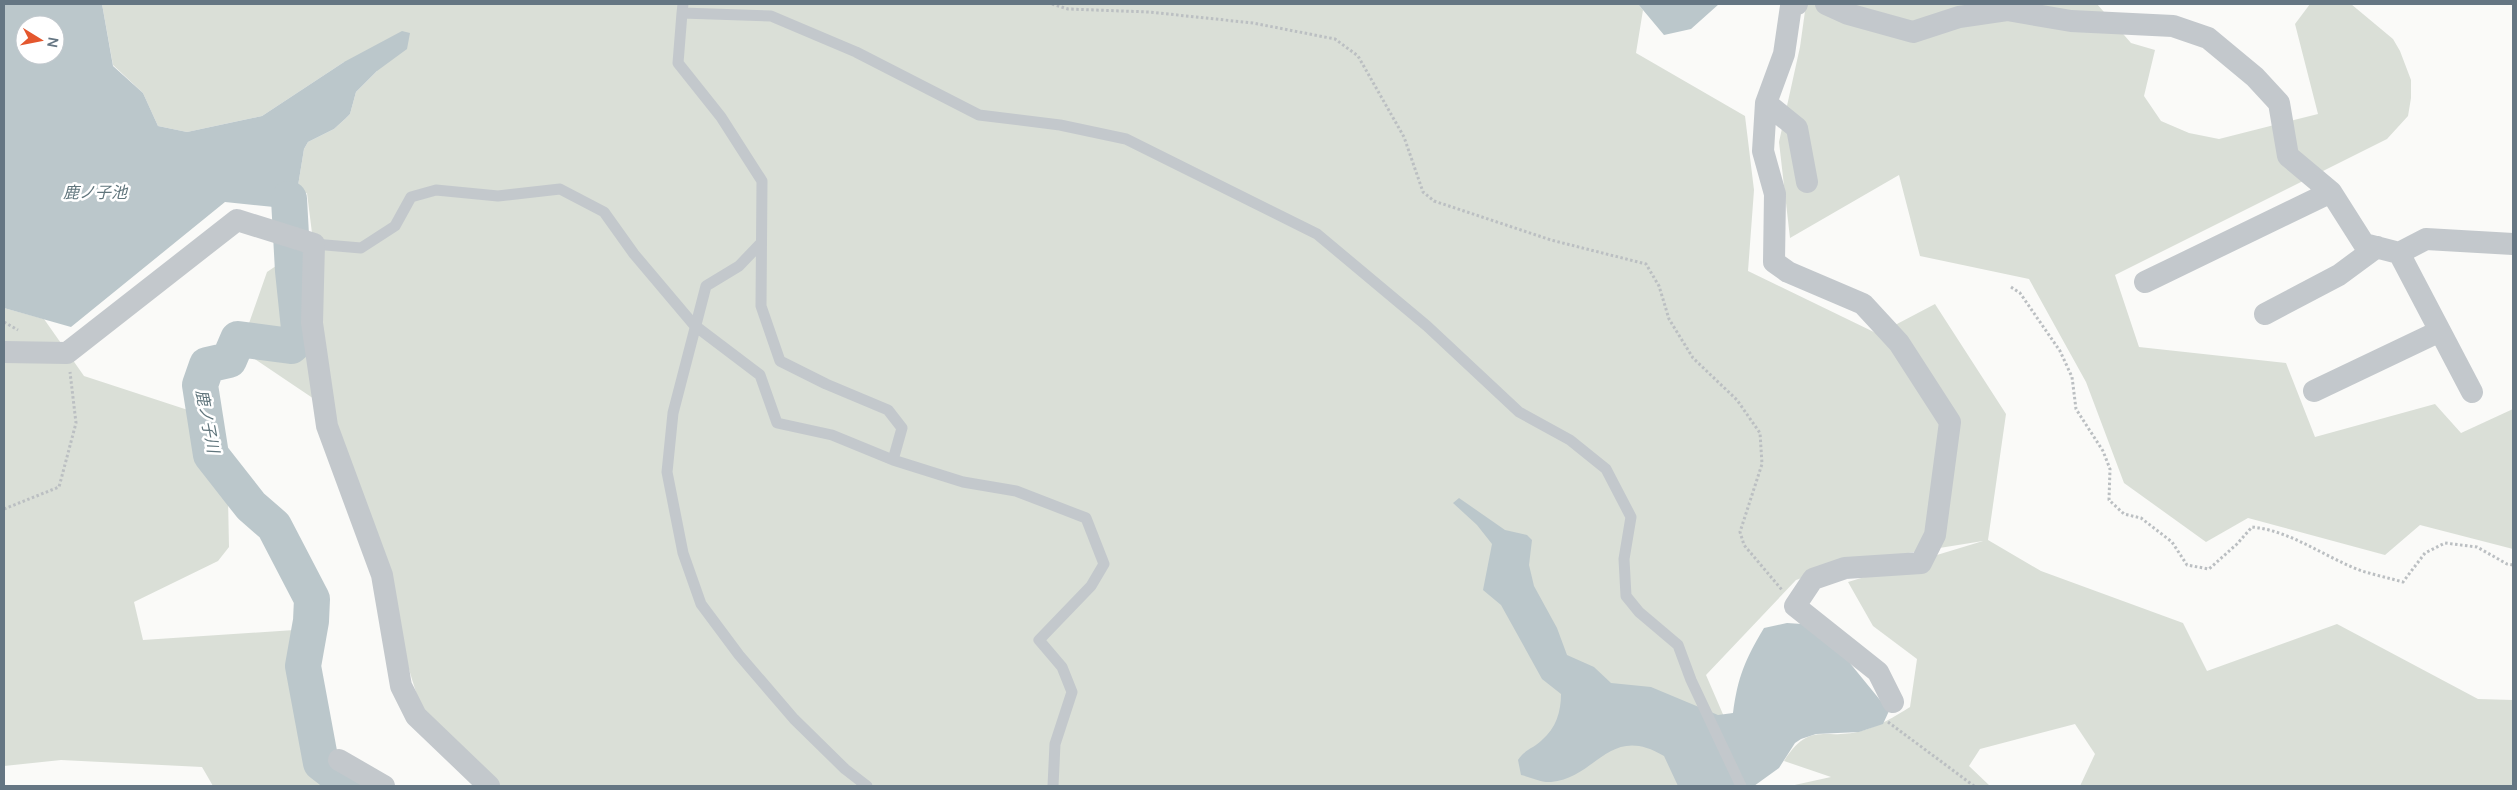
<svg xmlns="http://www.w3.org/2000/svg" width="2517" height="790" font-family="Manrope,'Noto Sans JP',sans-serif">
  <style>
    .green { fill: #dadfd7 }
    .water { fill: #bbc7cb; fill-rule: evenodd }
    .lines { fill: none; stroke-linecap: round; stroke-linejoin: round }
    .river { stroke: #bbc7cb; stroke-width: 36 }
    .path { stroke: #bbbfc2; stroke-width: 3; stroke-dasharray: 2.5 2.5; stroke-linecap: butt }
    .service { stroke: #c3c8cc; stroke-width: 11 }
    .minor { stroke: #c3c8cc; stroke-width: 22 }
    .labels { text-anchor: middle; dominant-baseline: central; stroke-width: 5; stroke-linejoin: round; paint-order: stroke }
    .water-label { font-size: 16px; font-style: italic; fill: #60757c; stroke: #fff }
  </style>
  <rect width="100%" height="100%" fill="#fafaf8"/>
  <path class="green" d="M 102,4 L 1638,4 L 1643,10 L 1636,53 L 1745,116 L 1754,190 L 1748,271 L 1878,334 L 1935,304 L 2006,414 L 1988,540 L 2041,571 L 2183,623 L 2207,671 L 2337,624 L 2478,699 L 2513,700 L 2513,786 L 2080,786 L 2095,754 L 2075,724 L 1980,749 L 1969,766 L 1990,786 L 1790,786 L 1831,777 L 1784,761 C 1810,720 1824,741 1861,731 C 1879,726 1894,717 1910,707 L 1917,659 L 1873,626 L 1848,582 L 1983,541 L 1846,563 L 1796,580 L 1706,675 L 1754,786 L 494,786 L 423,715 L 329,409 L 240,349 L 267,272 L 313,241 L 307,193 L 296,198 L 304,149 L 308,142 L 334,129 L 345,119 L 350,114 L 356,92 L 377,71 L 344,62 L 262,116 L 187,132 L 158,126 L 143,93 L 113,65 Z
    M 1806,4 L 2097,4 L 2131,43 L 2155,50 L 2144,96 L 2161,121 L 2189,133 L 2219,139 L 2318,114 L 2295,24 L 2310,4 L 2351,4 L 2393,39 L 2400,51 L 2411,80 L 2411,98 L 2408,116 L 2387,139 L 2115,275 L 2139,347 L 2286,363 L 2315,437 L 2435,404 L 2461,433 L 2513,409 L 2513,549 L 2420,525 L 2385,555 L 2248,518 L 2206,542 L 2124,483 L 2086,382 L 2029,279 L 1920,256 L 1899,175 L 1790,238 L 1779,142 L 1800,47 Z
    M 4,308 L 44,319 L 84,376 L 194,412 L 228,498 L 229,547 L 218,561 L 134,602 L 143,640 L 309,629 L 329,776 L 344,786 L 213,786 L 202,767 L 61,760 L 4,766 Z"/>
  <path class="water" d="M 4,4 L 102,4 L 113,66 L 143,93 L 158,126 L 187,132 L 262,116 L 344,62 L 402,31 L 410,33 L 407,49 L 377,71 L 356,92 L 350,114 L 345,119 L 334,129 L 308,142 L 304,149 L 296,198 L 297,205 L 302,211 L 298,247 L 281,251 L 274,207 L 225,202 L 71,327 L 4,308 ZM 25,25 L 55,25 L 55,55 L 25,55 Z
    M 1638,4 L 1719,4 L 1691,29 L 1664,35 Z
    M 1459,498 L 1505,530 L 1527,535 L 1532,540 L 1529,565 L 1534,586 L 1557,628 L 1567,655 L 1594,667 L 1611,683 L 1651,687 L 1718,715 L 1733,713 C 1738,676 1745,660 1764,628 L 1787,623 L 1802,624 L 1849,662 L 1889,711 L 1883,724 L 1859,732 L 1816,734 L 1801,739 L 1795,743 L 1779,768 L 1754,786 L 1678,786 L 1664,756 C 1609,723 1597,778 1551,782 C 1542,783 1530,777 1521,775 L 1518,760 C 1524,750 1534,748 1542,740 C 1556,728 1561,712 1561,694 L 1542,679 L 1501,605 L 1483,590 L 1492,544 L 1477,525 L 1453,503 Z"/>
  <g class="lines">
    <path class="river" d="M 289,199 L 293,271 L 300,338 L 291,346 L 238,339 L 229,360 L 207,365 L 200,385 L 211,455 L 251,506 L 274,526 L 312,599 L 311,621 L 303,666 L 321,763 L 351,786"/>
    <path class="path" d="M 1052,4 L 1068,9 L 1149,12 L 1253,23 L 1335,39 L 1358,56 L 1404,137 L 1423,192 L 1434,201 L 1551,240 L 1646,264 L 1659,286 L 1669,319 L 1693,358 L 1737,400 L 1760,433 L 1762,464 L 1740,532 L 1744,545 L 1782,590
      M 2011,287 L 2020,293 L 2060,351 L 2072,377 L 2076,409 L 2103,451 L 2110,469 L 2109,500 L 2124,514 L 2141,518 L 2172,542 L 2187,565 L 2209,569 L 2237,544 L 2252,527 C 2292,531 2324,557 2362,571 C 2375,575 2389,578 2403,582 L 2425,553 L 2445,543 L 2477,547 L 2507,564 L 2513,565
      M 4,322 L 18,330
      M 4,509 L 59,487 L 76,423 L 70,372
      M 1888,722 L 1974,786"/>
    <path class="service" d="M 683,4 L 682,13 L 771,16 L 856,52 L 979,115 L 1060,125 L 1126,139 L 1317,234 L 1427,326 L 1519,412 L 1570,440 L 1606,469 L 1631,517 L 1624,559 L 1626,596 L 1639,612 L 1678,645 L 1691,680 L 1741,786
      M 682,13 L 678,63 L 721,117 L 762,181 L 761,306 L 780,361 L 826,384 L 888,410 L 902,428 L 893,460 L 963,482 L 1016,491 L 1086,518 L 1104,564 L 1091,586 L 1039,640 L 1062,667 L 1072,692 L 1055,744 L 1053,786
      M 761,243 L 739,266 L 706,286 L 673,413 L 667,472 L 683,553 L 701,604 L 739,655 L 794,719 L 845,769 L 867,786
      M 314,244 L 361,248 L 395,226 L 411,197 L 436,190 L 498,196 L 560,189 L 604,212 L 634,254 L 694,325 L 760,375 L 777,423 L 832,435 L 893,460"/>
    <path class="minor" d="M 1797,4 L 1791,6 L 1784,54 L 1766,103 L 1763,151 L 1775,194 L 1774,262 L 1788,272 L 1863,304 L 1899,343 L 1950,422 L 1935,535 L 1921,563 L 1845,568 L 1813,579 L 1795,606 L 1878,672 L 1893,702
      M 1826,4 L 1848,14 L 1913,32 L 1959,17 L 2007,10 L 2071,21 L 2173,26 L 2208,38 L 2255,77 L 2279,103 L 2288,156 L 2331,192 L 2364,244 L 2399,253 L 2426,239 L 2513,244
      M 1766,103 L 1797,128 L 1807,182
      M 2399,253 L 2472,392
      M 2145,282 L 2331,192
      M 2265,314 L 2339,275 L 2377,247
      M 4,352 L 67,353 L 237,220 L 314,244 L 312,323 L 327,426 L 382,575 L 401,686 L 416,716 L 489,786
      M 2314,391 L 2440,331
      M 339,760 L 384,786"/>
  </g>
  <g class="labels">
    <g class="water-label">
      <text x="95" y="192">鹿ノ子池</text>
      <text transform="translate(208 421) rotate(79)">鹿ノ子川</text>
    </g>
  </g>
  <rect width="2517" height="790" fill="none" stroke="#657683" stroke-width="10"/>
  <g transform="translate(40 40) rotate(100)"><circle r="24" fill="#ffffff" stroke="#c1c8cd"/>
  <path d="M0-4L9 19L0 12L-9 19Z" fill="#e4572e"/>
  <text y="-8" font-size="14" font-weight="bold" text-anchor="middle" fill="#657683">N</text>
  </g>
</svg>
